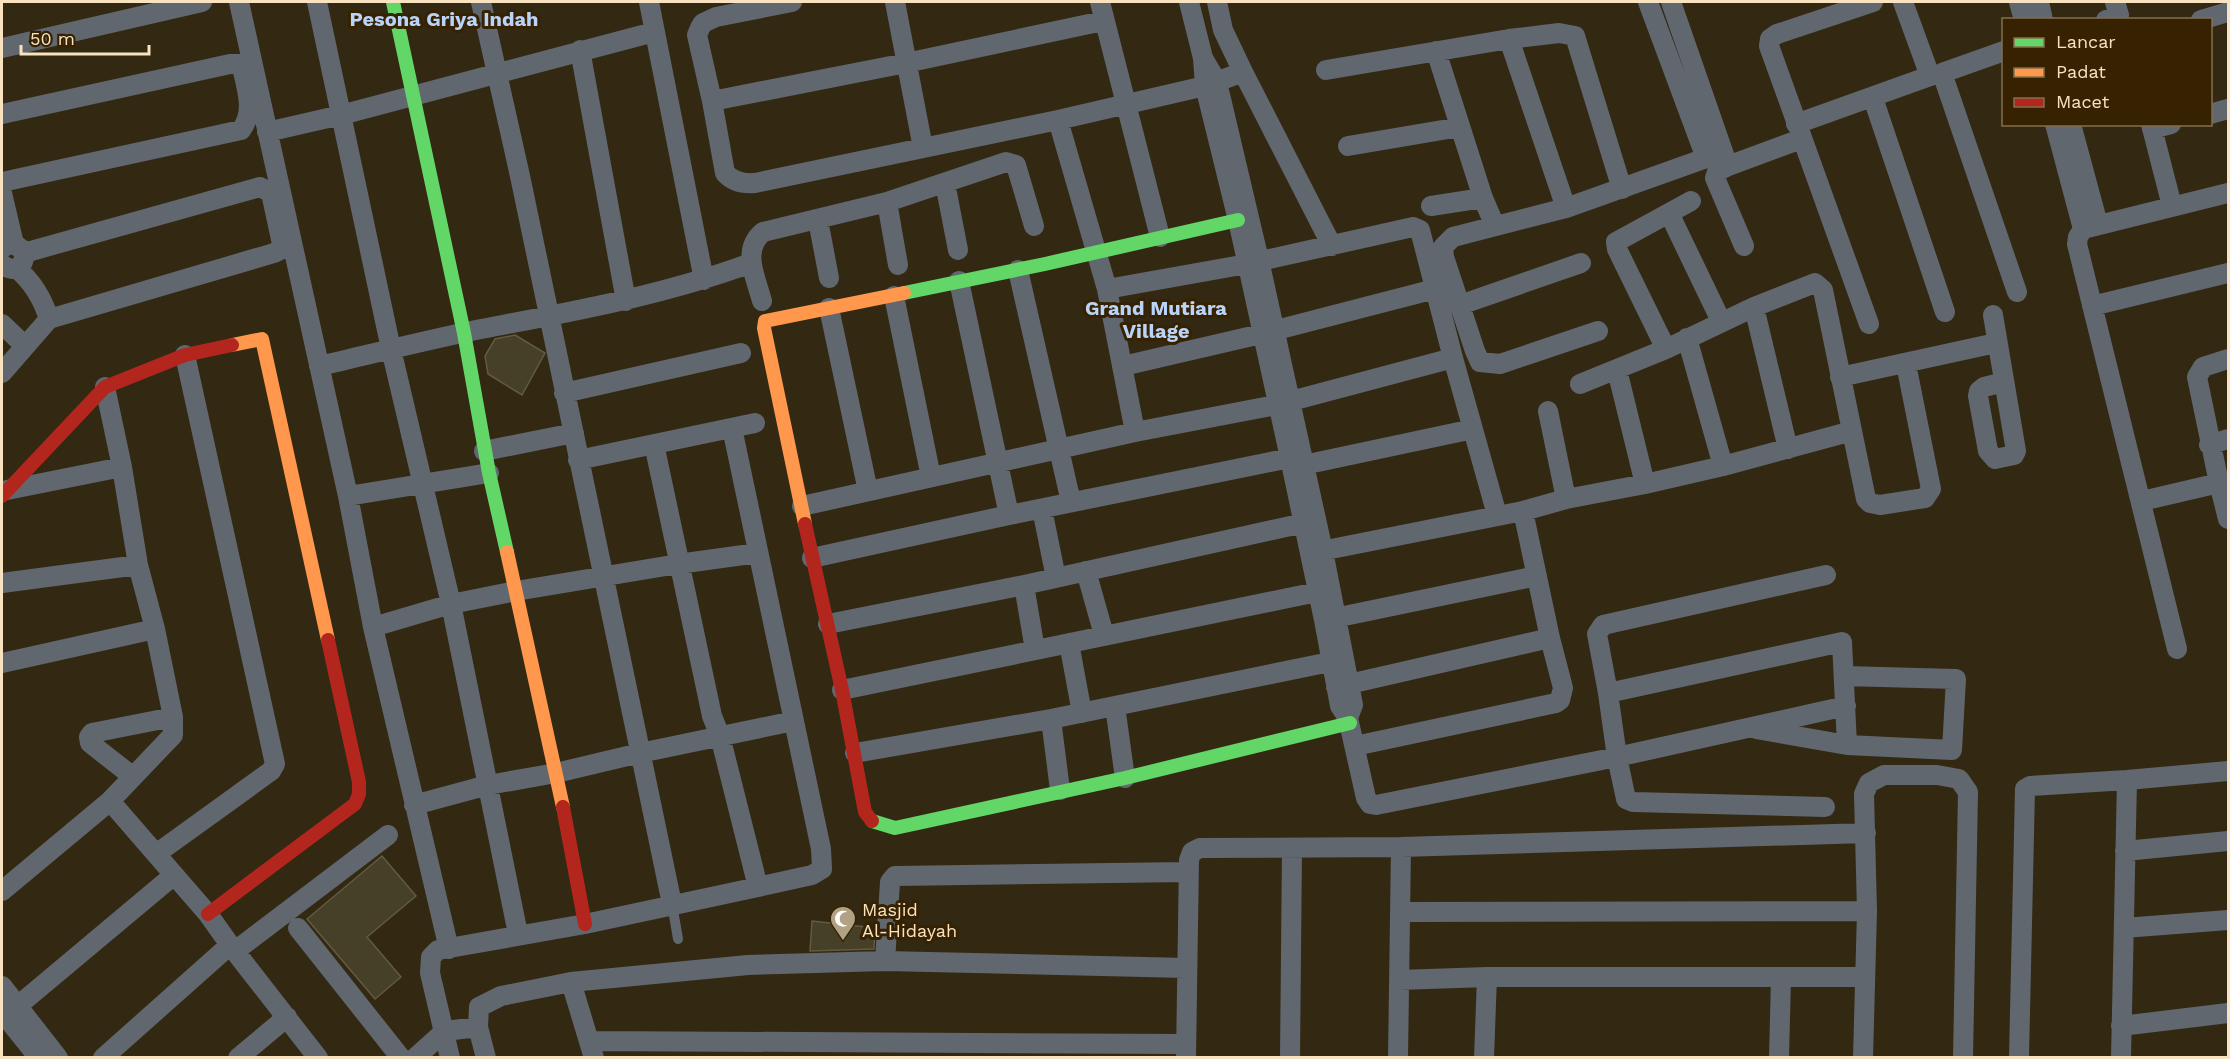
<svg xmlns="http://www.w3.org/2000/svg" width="2230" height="1059" font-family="'Work Sans',sans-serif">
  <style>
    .building { fill: #474029; stroke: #625a41; stroke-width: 1.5 }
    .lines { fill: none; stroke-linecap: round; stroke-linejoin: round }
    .lane { stroke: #61676f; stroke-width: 10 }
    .street { stroke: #61676f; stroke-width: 20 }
    .fast { stroke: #63d668; stroke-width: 14 }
    .slow { stroke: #ff974d; stroke-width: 14 }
    .jam { stroke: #b3261e; stroke-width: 14 }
    .labels { text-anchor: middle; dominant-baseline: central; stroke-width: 6; stroke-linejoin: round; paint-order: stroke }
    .poi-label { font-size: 18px; fill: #f8e2c0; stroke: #362200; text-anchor: start }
    .neighbourhood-label { font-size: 20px; font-weight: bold; fill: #bad3f9; stroke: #362200 }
  </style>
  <rect width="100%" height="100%" fill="#332812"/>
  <path class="building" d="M 515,335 L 545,353 L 522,395 L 488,374 L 485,356 L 495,339 Z
    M 382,856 L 416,896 L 367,937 L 401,977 L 375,999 L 307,919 Z
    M 812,921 L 875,928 L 874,949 L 810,951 Z"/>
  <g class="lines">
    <path class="lane" d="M 672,904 L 678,939"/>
    <path class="street" d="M 239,2 L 348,496 L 373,627 L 449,949
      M 317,2 L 391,349 L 451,604 L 518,934
      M 481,2 L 520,176 L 672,904
      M 649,2 L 704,280
      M 792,2 L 716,17 L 703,23 L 700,28 L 697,35 L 712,101 L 725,173 C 733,182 743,184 755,183 L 1058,120 L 1205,86 L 1243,72
      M 895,2 L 923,148
      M 1100,2 L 1160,237
      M 1189,2 L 1203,58
      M 1217,2 L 1223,30 L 1243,72 L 1332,246
      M 1648,2 L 1706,158
      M 1671,2 L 1728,166 L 1801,139
      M 2019,2 L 2024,20
      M 2039,2 L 2043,20
      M 2106,20 L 2119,15 L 2115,2
      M 2201,20 L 2228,12
      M 1509,39 L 1566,208
      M 2,48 L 202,2
      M 580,50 L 626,301
      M 1436,51 L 1483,198 L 1495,226
      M 2004,51 L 1942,73 L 2017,292
      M 1203,58 L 1217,82 L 1259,260 L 1323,551 L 1353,705 L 1348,718 L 1340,706 L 1324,620 L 1290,458 L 1238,220 L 1205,86 Z
      M 1326,70 L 1509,39 L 1559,33 L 1575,36 L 1622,189
      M 1873,98 L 1945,312
      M 712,101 L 906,63 L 1103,21
      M 2,114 L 230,64 L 241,64 L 243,71 C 247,91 255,112 241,130 L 2,182
      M 2210,114 L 2228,109
      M 1058,120 L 1107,289 L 1135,432
      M 1796,124 L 1930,76 L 1903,2
      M 2055,124 L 2083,229
      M 2071,124 L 2098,224
      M 2151,124 L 2172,206
      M 2152,129 L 2171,124
      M 267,132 L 341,115 L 654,32
      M 1348,146 L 1460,127
      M 1728,166 L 1717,172 L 1715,178 L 1744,246
      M 945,183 L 958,250
      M 2,193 L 14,244
      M 887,202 L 898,265
      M 1431,206 L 1483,198
      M 1669,213 L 1721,321
      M 818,220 L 829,278
      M 2,248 L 10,244 C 37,248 20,281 2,264
      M 16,268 C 32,281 43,300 49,319
      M 1018,270 L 1071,502
      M 959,281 L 1009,515
      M 1107,289 L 1247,264 L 1413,227 L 1420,230 L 1453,358 L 1497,515
      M 894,296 L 931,477
      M 762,301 C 756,278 741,250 763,232 L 887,202 L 1006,162 L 1016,165 L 1034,226
      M 1460,305 L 1581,263
      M 2092,306 L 2228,273
      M 1754,307 L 1788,449
      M 829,308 L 868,491
      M 1993,315 L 2016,451 L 2014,455 L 1995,459 L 1988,451 L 1978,396 L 1979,391 L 1984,387 L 2004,382
      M 2,324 L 24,345
      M 1869,324 L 1769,46 L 1770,39 L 1777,34 L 1873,2
      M 1598,331 L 1500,364 L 1480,362 L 1475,351 L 1444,257 L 1443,247 L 1453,237 L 1566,208 L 1723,152
      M 1687,338 L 1723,466
      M 1666,349 L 1617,249 L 1616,242 L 1691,201
      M 319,366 C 371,354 423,341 476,330 C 569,312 661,296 751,263
      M 1123,366 L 1261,334 L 1435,289
      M 1617,370 L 1645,484
      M 2,373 L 49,319 L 274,253 L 280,250 L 282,244 L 271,193 L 260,187 L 24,253
      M 1840,377 L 1996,343
      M 1580,384 L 1666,349 L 1754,307 L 1815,283 L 1823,290 L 1866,499 L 1870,503 L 1880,505 L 1925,498 L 1931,489 L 1906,364
      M 564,393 L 741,353
      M 1548,411 L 1566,499
      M 654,444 L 712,716 L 720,736 L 758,887
      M 2209,445 L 2228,439
      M 484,451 L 574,433
      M 578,460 L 755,423
      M 1294,467 L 1473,429
      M 2219,483 L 2228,519
      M 7,490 L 122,467
      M 348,496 L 489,473
      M 2142,501 L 2219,483 L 2197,377 L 2203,367 L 2228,359
      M 802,506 L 1135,432 L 1276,405 L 1453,358
      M 1042,509 L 1056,578
      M 1311,553 L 1523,511 L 1566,499 L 1645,484 L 1723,466 L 1852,431
      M 812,558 L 1009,515 L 1290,458
      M 1086,571 L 1104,635
      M 2,583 L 138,565
      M 1024,585 L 1035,650
      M 1325,620 L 1537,576
      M 828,624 L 1024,585 L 1304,523
      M 373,627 L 451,604 L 516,591 L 678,564 L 758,553
      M 1069,643 L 1082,713
      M 2177,649 L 2077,244 L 2078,237 L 2083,229 L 2228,193
      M 2,663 L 155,629
      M 1336,687 L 1550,638
      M 842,690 L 1317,592
      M 1608,693 L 1842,642 L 1847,745 L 1952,750 L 1956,679 L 1844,676
      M 1115,706 L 1125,778
      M 1348,718 L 1366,798 L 1370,804 L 1376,805 L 1617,757 L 1608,693 L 1597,634 L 1603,625 L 1826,575
      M 1051,719 L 1060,790
      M 1756,729 L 1847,745
      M 1355,746 L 1556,703 L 1560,700 L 1563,688 L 1550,638 L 1523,511
      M 855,753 L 1051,719 L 1330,662
      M 132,776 L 90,743 L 89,737 L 92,733 L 173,717
      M 110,801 L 208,914 L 230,945 L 318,1058
      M 414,805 L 488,785 L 556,773 L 640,753 L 794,721
      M 1825,807 L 1633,802 L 1626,799 L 1617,757 L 1846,706
      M 2125,851 L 2228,841
      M 156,854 L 271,771 L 275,764 L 185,355
      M 2,891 L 110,801 L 173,735 L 173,717 L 155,629 L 138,565 L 122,467 L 105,387
      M 1401,912 L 1867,911
      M 298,928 L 401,1058
      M 2124,928 L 2228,920
      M 235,951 L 388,835
      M 885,961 L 890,882 L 895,876 L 1188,872
      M 1399,980 L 1487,977 L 1865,977
      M 571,982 L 594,1058
      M 2,986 L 58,1058
      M 2,1012 L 39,1058
      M 2,1019 L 174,875
      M 2121,1026 L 2228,1013
      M 590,1041 L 1186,1044
      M 103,1058 L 230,945
      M 238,1058 L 287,1017
      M 415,1058 L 445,1031 L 478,1027
      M 450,1058 L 430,973 L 431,957 L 438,950 L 585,924 L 758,887 L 812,875 L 822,869 L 821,849 L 732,428
      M 486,1058 L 478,1027 L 479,1007 L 501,996 L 571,982 L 748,965 L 885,961 L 1187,968
      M 1186,1058 L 1189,860 L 1192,852 L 1200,848 L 1401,847 L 1866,833
      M 1290,1058 L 1292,848
      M 1398,1058 L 1401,847
      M 1484,1058 L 1487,977
      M 1779,1058 L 1781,978
      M 1863,1058 L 1867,911 L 1864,794 L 1869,783 L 1884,775 L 1937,775 L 1959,779 L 1968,792 L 1963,1058
      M 2019,1058 L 2025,789 L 2030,786 L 2127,780 L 2228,771
      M 2121,1058 L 2127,780"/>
    <path class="fast" d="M 393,2 L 464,333 L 489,473 L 507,552
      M 904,293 L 1045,264 L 1238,220
      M 872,821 L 895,828 L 1125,778 L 1350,723"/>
    <path class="slow" d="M 232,345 L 262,339 L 328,640
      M 805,524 L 764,328 L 765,321 L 904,293
      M 507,552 L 563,807"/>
    <path class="jam" d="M 2,496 L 105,387 L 185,355 L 232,345
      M 805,524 L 842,690 L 865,812 L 872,821
      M 563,807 L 585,924
      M 208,914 L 355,804 L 359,794 L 359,782 L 328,640"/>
  </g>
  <defs>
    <symbol id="mosque-pin" viewBox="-11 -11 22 30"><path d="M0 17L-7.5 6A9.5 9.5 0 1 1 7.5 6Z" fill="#b3a183" stroke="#362200"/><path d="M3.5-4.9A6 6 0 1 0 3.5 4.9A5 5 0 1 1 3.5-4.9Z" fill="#fff"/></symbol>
  </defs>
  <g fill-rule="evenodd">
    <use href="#mosque-pin" x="828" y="904" width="30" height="40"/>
  </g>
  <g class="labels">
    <g class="poi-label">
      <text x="862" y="909">Masjid<tspan x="862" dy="21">Al-Hidayah</tspan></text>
    </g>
    <g class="neighbourhood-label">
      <text x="444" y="19">Pesona Griya Indah</text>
      <text x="1156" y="308">Grand Mutiara<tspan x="1156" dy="23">Village</tspan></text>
    </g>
  </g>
  <rect width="2230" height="1059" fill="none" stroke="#f8e2c0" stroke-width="6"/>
  <rect x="2002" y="18" width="210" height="108" fill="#362200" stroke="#846f4d" stroke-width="1.5"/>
  <rect x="2014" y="38" width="30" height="9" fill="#63d668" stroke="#846f4d" stroke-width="1.5"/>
  <text x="2056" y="48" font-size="18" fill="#f8e2c0">Lancar</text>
  <rect x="2014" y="68" width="30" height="9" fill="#ff974d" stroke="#846f4d" stroke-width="1.5"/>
  <text x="2056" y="78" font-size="18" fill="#f8e2c0">Padat</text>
  <rect x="2014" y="98" width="30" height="9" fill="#b3261e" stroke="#846f4d" stroke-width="1.5"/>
  <text x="2056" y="108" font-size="18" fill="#f8e2c0">Macet</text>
  <path d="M21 45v9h128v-9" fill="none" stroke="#f8e2c0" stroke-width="3"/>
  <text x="30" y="45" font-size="18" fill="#f8e2c0" stroke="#362200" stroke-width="4.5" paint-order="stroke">50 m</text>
</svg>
